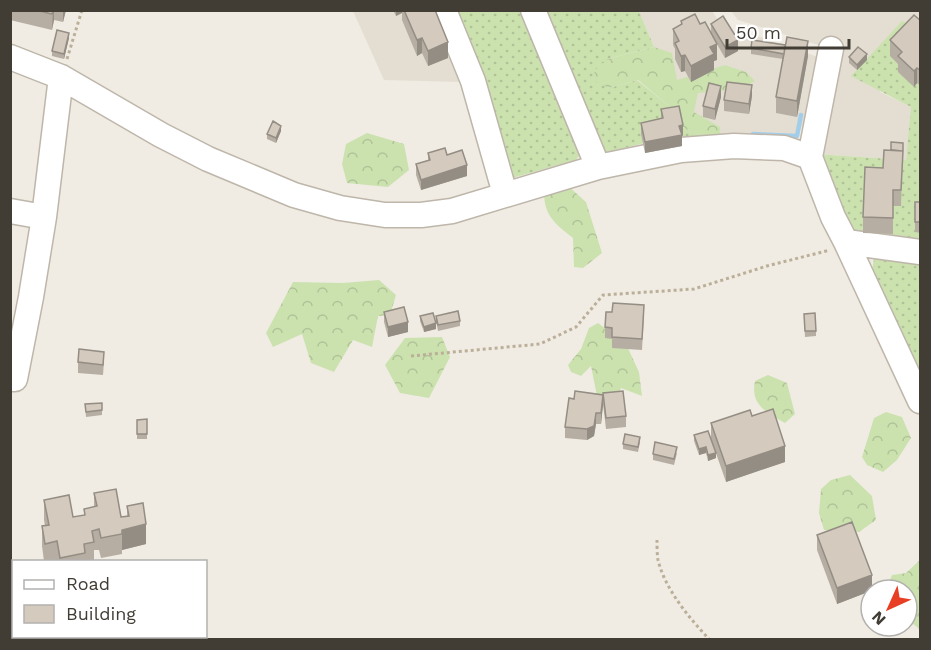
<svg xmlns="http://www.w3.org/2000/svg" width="931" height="650" font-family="'Work Sans',sans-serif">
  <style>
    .residential { fill: #e4ded2 }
    .grass { fill: url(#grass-dots) }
    .forest { fill: url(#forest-crowns) }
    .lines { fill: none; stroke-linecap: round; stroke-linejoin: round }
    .stream { stroke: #a3cee9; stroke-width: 4.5 }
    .minor-casing { stroke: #beb6aa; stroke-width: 27 }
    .path { stroke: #bbaf99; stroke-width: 3; stroke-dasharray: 3 3; stroke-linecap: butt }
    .minor { stroke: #fff; stroke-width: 24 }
    .wall { fill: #b6aea3 }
    .shaded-wall { fill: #948d84 }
    .building { fill: #d4cabd; stroke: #948d84; stroke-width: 1.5 }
  </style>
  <defs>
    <pattern id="grass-dots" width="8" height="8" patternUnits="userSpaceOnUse" patternTransform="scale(1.5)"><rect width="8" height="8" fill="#cbe2af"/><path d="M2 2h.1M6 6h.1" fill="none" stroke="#b0c397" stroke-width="1.8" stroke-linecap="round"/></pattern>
    <pattern id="forest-crowns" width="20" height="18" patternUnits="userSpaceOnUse" patternTransform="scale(1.5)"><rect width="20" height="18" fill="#cbe2af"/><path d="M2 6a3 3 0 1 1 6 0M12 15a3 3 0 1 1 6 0" fill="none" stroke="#b0c397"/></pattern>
  </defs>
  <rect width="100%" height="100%" fill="#f0ece3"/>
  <path class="residential" d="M 353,11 L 433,11 L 463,82 L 384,80 Z
    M 639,11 L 712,11 L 723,27 L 743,39 L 749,33 L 821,58 L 817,96 L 797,136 L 753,134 L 686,140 L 680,97 L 654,47 Z
    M 731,11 L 920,11 L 920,28 L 880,92 L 912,107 L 906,160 L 815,154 L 831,49 L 738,20 Z"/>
  <path class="grass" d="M 447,11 L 522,11 L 581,153 L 576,160 L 505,180 Z
    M 535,11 L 639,11 L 654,47 L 607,59 L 609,88 L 637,80 L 668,105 L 682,127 L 708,140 L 657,140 L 604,153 Z
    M 902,21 L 920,28 L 920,242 L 858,233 L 845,226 L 815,154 L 906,160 L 911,107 L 851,76 Z
    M 887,252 L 920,257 L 920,385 L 872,270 L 874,259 Z"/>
  <path class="forest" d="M 654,47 L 672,53 L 677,80 L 725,65 L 746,72 L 755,81 L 741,89 L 698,93 L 694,112 L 720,127 L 720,135 L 708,140 L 682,127 L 668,105 L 638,80 L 609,88 L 593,80 L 595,70 L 607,59 Z
    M 367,133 L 404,144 L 409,170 L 388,187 L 347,183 L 342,164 L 346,144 Z
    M 567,185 L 586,202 L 602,253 L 583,268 L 574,267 L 573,238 C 554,223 543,215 544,188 Z
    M 379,280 L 396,295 L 390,315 L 378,316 L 372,347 L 353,340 L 334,372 L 311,363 L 302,334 L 273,347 L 266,333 L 293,282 L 343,283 Z
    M 598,323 L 626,344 L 639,372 L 642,396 L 621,388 L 614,406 L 605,408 L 597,396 L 591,366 L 581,376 L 571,372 L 568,365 L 581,349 L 589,328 Z
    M 442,337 L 450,357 L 429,398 L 400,393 L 385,365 L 405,338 Z
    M 768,375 L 787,383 L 795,414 L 785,423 C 766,412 750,405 755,381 Z
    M 886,412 L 902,417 L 911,438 L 897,460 L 883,472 L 867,465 L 862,457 L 874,418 Z
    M 850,475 L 872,496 L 876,520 L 859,532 L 824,530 L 819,513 L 821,489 L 831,480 Z
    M 920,560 L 920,630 L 907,618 L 907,590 L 886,590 L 892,575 L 906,573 Z"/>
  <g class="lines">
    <path class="stream" d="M 753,134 L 797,136 L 801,115"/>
    <defs>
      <path id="minor" d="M 444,10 L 473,81 L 505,194
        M 533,10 L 598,167
        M 10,57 L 61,77 L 161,135 L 208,159 L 294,195 L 340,208 L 385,215 L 421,215 L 452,211 L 598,167 L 681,150 L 734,146 L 784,148 L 810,157 L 833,217 L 846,242 L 920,252
        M 810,157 L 831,49
        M 10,211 L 44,217
        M 846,242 L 920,401
        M 10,379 L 15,379 L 31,297 L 44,217 L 61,77"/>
    </defs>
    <use href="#minor" class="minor-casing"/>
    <path class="path" d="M 67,59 L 82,10
      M 411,356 L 540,344 L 576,327 L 603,295 L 694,289 L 767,266 L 830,250
      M 657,540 C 657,546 657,554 658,560 C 665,589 689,618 710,640
      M 10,618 L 14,617
      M 117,636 L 120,640"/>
    <use href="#minor" class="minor"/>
  </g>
  <path class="wall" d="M 10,10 L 66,10 L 63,22 L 54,20 L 52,30 L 10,20 Z
    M 393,10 L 435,10 L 448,58 L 428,66 L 422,53 L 417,56 L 402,20 L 402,13 L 396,16 Z
    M 681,21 L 700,24 L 711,33 L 711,24 L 738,51 L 725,58 L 714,39 L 717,60 L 714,61 L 714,70 L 691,82 L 685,71 L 681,72 L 675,59 L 675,49 L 673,45 L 673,29 L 681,25 Z
    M 921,21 L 921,86 L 917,83 L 914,87 L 898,72 L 898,64 L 890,56 L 890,40 Z
    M 69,38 L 64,59 L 52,56 L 52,51 Z
    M 751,48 L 808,56 L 797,117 L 776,113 L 776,97 L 783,59 L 751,54 Z
    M 849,57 L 867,60 L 857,70 L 849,63 Z
    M 752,96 L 749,114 L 724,111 L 724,100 Z
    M 721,97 L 715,120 L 703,117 L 703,106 Z
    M 661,109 L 683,135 L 682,136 L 682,146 L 645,153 L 641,134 L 641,123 L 661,118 Z
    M 281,131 L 276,143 L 267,139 L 267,134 Z
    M 903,143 L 901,206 L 893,206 L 893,234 L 863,233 L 863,217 L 883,168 L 891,150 Z
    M 428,153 L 447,155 L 467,176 L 421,190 L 416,175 L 416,164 L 428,160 Z
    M 915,202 L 921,202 L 921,233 L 915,232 Z
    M 384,312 L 408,332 L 388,337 L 384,322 Z
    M 420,316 L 436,329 L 424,332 L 420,321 Z
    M 436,316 L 460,321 L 460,326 L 438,331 L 436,321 Z
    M 644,316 L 642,350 L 612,348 L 612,339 L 605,338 L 605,327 Z
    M 804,319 L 816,331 L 816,336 L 805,337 Z
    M 78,362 L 104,362 L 103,375 L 78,373 Z
    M 603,393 L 626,416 L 626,427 L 606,429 L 603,404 Z
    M 85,404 L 102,410 L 102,415 L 86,417 Z
    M 603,405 L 601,424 L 596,424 L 594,436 L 587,440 L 565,438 L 565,427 Z
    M 752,416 L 785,462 L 726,482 L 711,439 L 711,423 Z
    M 147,419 L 147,439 L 137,439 L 137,420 Z
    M 694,435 L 716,458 L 708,461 L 706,453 L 699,455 L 694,441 Z
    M 640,442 L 638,452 L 623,449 L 623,444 Z
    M 677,453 L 674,465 L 653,460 L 653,454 Z
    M 94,493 L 121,517 L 127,516 L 127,506 L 146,544 L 122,550 L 122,554 L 101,558 L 99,550 L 94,550 L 94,561 L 44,561 L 42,546 L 42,526 L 45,526 L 44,520 L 44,500 L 73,517 L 84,515 L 84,509 L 94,507 Z
    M 817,535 L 872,590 L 837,604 L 817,550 Z"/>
  <path class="shaded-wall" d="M 53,10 L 54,10 L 54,20 L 52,30 Z
    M 63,10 L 66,10 L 63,22 Z
    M 396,10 L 402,10 L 402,13 L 396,16 Z
    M 69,33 L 69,38 L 64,59 L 64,54 Z
    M 422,38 L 422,53 L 417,56 L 417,40 Z
    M 738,40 L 738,51 L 725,58 L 725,47 Z
    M 808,41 L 808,56 L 797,117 L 797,101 Z
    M 448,42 L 448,58 L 428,66 L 428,51 Z
    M 717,44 L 717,60 L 714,61 L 714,70 L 691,82 L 691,66 L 710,47 Z
    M 867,54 L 867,60 L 857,70 L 857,65 Z
    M 685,55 L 685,71 L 681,72 L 681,56 Z
    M 917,68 L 917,83 L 914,87 L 914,71 Z
    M 752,85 L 752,96 L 749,114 L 749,104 Z
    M 721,86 L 721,97 L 715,120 L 715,109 Z
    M 683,125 L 683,135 L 682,136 L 682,146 L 645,153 L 645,142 L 679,126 Z
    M 281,126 L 281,131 L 276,143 L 276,138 Z
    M 467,165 L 467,176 L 421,190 L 421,180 Z
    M 408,322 L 408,332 L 388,337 L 388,327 Z
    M 436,323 L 436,329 L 424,332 L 424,327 Z
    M 603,395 L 603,405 L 601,424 L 601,413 Z
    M 596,413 L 596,424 L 594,436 L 587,440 L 587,429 Z
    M 785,446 L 785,462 L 726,482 L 726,466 Z
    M 706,447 L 706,453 L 699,455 L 699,449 Z
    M 716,453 L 716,458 L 708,461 L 708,455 Z
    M 146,524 L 146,544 L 122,550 L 122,530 Z
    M 872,575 L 872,590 L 871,590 L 871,591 L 837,604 L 837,588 Z"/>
  <path class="building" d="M 36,10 L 53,10 L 52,14 Z
    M 404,10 L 435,10 L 448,42 L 428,51 L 422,38 L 417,40 Z
    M 695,14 L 700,24 L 705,22 L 717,44 L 710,47 L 714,54 L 691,66 L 685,55 L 681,56 L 675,43 L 679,41 L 673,29 L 682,24 L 681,21 Z
    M 914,15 L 921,21 L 921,71 L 917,68 L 914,71 L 898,56 L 902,52 L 890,40 Z
    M 723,16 L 738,40 L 725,47 L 711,24 Z
    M 57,30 L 69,33 L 64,54 L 52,51 Z
    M 787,37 L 808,41 L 797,101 L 776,97 Z
    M 752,40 L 785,45 L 784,54 L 751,48 Z
    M 858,47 L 867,54 L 857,65 L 849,57 Z
    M 727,82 L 752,85 L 749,104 L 724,100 Z
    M 709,83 L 721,86 L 715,109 L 703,106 Z
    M 679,106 L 683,125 L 679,126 L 682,135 L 645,142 L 641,123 L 663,118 L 661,109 Z
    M 273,121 L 281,126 L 276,138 L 267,134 Z
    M 891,142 L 903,143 L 903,151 L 891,150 Z
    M 445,148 L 447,155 L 462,150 L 467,165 L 421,180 L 416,164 L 430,160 L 428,153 Z
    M 884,150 L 903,151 L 901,190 L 893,190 L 893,218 L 863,217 L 865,167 L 883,168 Z
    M 915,202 L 921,202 L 921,222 L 915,222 Z
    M 613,303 L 644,305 L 642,339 L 612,337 L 612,328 L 605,327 L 606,312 L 612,312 Z
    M 404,307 L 408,322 L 388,327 L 384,312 Z
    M 458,311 L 460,321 L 438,325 L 436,316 Z
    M 433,313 L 436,323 L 424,327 L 420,316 Z
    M 815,313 L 816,331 L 805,331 L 804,314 Z
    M 79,349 L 104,352 L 103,365 L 78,362 Z
    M 575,391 L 603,395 L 601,413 L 596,413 L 594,426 L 587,429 L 565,427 L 569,398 L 574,399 Z
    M 623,391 L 626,416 L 606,418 L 603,393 Z
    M 102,403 L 102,410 L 86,412 L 85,404 Z
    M 773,409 L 785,446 L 726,466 L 711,423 L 750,410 L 752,416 Z
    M 147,419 L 147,434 L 137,434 L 137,420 Z
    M 708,431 L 716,453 L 708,455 L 706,447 L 699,449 L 694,435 Z
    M 625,434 L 640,437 L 638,447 L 623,444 Z
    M 655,442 L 677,447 L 674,459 L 653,454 Z
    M 116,489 L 121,517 L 129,516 L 127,506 L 143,503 L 146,524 L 122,530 L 122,534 L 101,538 L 99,529 L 92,531 L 94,542 L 84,544 L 85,553 L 60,558 L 57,541 L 45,544 L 42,526 L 49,525 L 44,500 L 69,495 L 73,517 L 85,515 L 84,509 L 97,506 L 94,493 Z
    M 852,522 L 872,575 L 837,588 L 817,535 Z"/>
  <rect width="931" height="650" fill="none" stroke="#413c34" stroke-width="24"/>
  <rect x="12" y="560" width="195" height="78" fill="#ffffff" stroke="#b3b1ae" stroke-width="1.5"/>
  <rect x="24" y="580" width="30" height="9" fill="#ffffff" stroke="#b3b1ae" stroke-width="1.5"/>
  <text x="66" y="590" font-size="18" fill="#413c34">Road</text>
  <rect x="24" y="605" width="30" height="18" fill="#d4cabd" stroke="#b3b1ae" stroke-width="1.5"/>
  <text x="66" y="620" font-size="18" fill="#413c34">Building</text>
  <g transform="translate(889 608) rotate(225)"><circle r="28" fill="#ffffff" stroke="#b3b1ae" stroke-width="1.5"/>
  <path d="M0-4.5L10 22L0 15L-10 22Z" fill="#e83e23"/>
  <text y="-9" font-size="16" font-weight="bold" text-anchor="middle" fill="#413c34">N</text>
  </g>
  <path d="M727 39v9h122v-9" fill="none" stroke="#413c34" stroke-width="3"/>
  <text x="736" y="39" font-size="18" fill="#413c34" stroke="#ffffff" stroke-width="4.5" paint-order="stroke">50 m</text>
</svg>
